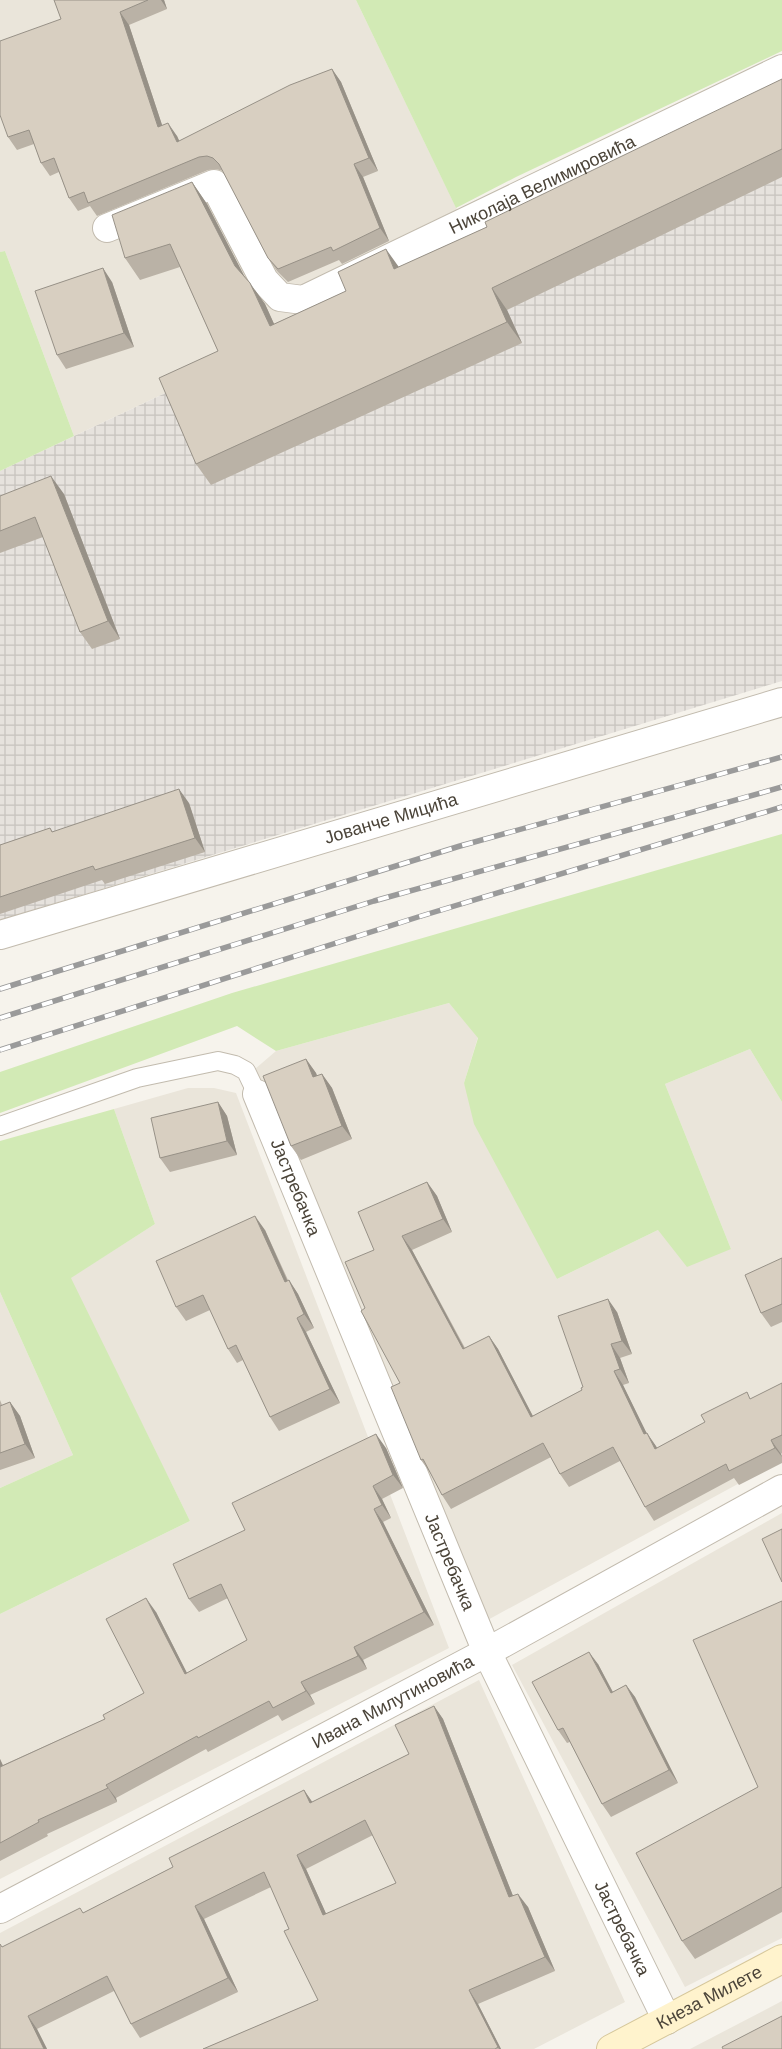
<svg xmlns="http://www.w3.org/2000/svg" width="782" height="2049" font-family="Arial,sans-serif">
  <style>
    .residential { fill: #eae5da }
    .industrial { fill: url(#industrial-grid) }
    .green { fill: #d2eab5 }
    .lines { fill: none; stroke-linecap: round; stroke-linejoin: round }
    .service-casing { stroke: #c2bbae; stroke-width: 20 }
    .minor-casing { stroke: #c2bbae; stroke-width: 30 }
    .secondary-casing { stroke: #d6c79b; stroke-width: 30 }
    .service { stroke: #fff; stroke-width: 18 }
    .minor { stroke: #fff; stroke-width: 28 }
    .secondary { stroke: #fff3cd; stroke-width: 28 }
    .rail-casing { stroke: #9a9a9a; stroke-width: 5.5 }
    .rail { stroke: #fff; stroke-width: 4; stroke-dasharray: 11; stroke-linecap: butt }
    .wall { fill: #bab2a6; fill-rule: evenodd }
    .shaded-wall { fill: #979187 }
    .building { fill: #d8cfc1; stroke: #979187; fill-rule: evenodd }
    .labels { text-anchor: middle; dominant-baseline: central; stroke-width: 4; stroke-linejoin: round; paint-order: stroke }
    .street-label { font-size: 18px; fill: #4b4439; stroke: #fff }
  </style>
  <defs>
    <pattern id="industrial-grid" width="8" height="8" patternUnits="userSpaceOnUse" patternTransform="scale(1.25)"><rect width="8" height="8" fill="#e6e2dd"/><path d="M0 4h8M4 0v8" fill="none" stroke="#c7c3be"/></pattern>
  </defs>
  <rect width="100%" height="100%" fill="#f6f3ec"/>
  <path class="residential" d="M 0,0 L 356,0 L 475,247 L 74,436 L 5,251 L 0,252 Z
    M 449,1003 L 478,1037 L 464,1083 L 557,1279 L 658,1230 L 731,1249 L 665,1084 L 750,1049 L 782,1102 L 782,1460 L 484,1622 L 354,1316 L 255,1069 L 276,1051 Z
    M 188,1088 L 214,1088 L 236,1093 L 449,1648 L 0,1879 L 0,1614 L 190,1521 L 70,1278 L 155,1224 L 114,1109 Z
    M 0,1292 L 73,1455 L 0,1488 Z
    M 782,1513 L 782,1938 L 685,1987 L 512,1665 Z
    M 479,1680 L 625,2002 L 534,2049 L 0,2049 L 0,1933 Z
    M 782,2001 L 782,2049 L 690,2049 Z"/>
  <path class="industrial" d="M 782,102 L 782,681 L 0,920 L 0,471 Z"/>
  <path class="green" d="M 356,0 L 782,0 L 782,51 L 516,177 L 456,208 Z
    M 5,251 L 74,436 L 0,471 L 0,252 Z
    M 782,834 L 782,1102 L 750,1049 L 665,1084 L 731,1249 L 687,1267 L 658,1230 L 557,1279 L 474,1124 L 464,1083 L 478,1038 L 449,1003 L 276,1051 L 237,1026 L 0,1113 L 0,1072 L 232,993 Z
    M 114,1109 L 155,1224 L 71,1278 L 190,1521 L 0,1614 L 0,1488 L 73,1455 L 0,1292 L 0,1141 Z"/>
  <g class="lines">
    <defs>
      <path id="service" d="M 0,1126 L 137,1078 L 218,1061 L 235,1065 L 246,1071 L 257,1094"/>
      <g id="minor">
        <path id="s1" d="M 107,228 L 214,184 L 264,280 L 280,297 L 303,300 L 782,69"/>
        <path id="s2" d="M 0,935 L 782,702"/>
        <path id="s3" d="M 257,1094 L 487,1652 L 667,2020"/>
        <path id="s4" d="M 0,1909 L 487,1652 L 782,1489"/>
      </g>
      <g id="secondary">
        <path id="s5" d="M 611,2049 L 782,1959"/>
      </g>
    </defs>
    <use href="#service" class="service-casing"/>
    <use href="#minor" class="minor-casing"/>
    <use href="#secondary" class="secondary-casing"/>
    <use href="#service" class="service"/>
    <use href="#minor" class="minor"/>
    <use href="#secondary" class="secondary"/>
    <defs>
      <path id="rail" d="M 0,989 L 460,846 L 782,757
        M 0,1018 L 374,901 L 782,787
        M 0,1050 L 418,917 L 782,807"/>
    </defs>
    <use href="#rail" class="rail-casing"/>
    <use href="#rail" class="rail"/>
  </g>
  <path class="wall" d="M 54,0 L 164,0 L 167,9 L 129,25 L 162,125 L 177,136 L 179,141 L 332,69 L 341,82 L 378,171 L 363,177 L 389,241 L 342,264 L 339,260 L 288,282 L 277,271 L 268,258 L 223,171 L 216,169 L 208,170 L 97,216 L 90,206 L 78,211 L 69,198 L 59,172 L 50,176 L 41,163 L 34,144 L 17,150 L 8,137 L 61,19 Z
    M 782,79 L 782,177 L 507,310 L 522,343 L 211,485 L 196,464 L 218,351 L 180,267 L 140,280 L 125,258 L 192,182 L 207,204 L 244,276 L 265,304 L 274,324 L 487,227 Z
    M 112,282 L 134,347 L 66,369 L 57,355 Z
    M 64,494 L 120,639 L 92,649 L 80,632 L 43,537 L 0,553 L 0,496 Z
    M 189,803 L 205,852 L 105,884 L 102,880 L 0,914 L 0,845 L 50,828 L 53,832 Z
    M 306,1059 L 316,1073 L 317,1076 L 322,1074 L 332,1088 L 352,1139 L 301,1160 L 291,1146 Z
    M 218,1102 L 227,1116 L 237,1155 L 170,1172 L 160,1158 Z
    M 427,1182 L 437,1196 L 452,1232 L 412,1250 L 465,1348 L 489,1336 L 498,1349 L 533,1416 L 582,1390 L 617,1312 L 632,1354 L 620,1358 L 629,1383 L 623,1385 L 646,1433 L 657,1448 L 782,1383 L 782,1453 L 781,1454 L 782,1456 L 782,1463 L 739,1485 L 734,1478 L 654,1521 L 645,1507 L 620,1461 L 569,1487 L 560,1474 L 551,1457 L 451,1509 L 442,1495 L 431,1474 L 421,1460 L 400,1383 L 365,1308 L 374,1250 Z
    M 265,1230 L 288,1280 L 289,1280 L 298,1294 L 314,1328 L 306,1332 L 340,1403 L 279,1431 L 270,1417 L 243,1360 L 237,1363 L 228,1349 L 210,1310 L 186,1321 L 176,1307 Z
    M 782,1258 L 782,1322 L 771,1327 L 761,1313 Z
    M 0,1400 L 2,1405 L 10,1402 L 20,1416 L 35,1458 L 0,1470 Z
    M 386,1448 L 403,1488 L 382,1499 L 391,1518 L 383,1522 L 434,1625 L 363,1660 L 367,1669 L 310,1695 L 315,1704 L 282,1721 L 278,1715 L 208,1752 L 206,1749 L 116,1798 L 117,1802 L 47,1834 L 48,1836 L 0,1861 L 0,1759 L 3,1765 L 105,1719 L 144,1693 L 156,1612 L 187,1673 L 247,1640 L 228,1598 L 199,1612 L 189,1599 L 245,1530 Z
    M 782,1601 L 782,1912 L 695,1959 L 682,1941 L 758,1787 Z
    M 598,1664 L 613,1692 L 626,1685 L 635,1697 L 678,1783 L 611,1817 L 602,1804 L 570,1742 L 567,1743 L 558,1730 Z
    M 434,1706 L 443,1719 L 513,1896 L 528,1907 L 555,1971 L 478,2004 L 501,2049 L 203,2049 L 318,2000 L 289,1929 L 271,1887 L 204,1919 L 238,1992 L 140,2038 L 131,2024 L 114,1991 L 37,2029 L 47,2049 L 0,2049 L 2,1947 L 83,1913 L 173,1867 L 304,1790 L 312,1802 L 409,1754 ZM 373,1835 L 396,1883 L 326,1914 L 306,1869 Z"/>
  <path class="shaded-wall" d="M 161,0 L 164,0 L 167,9 Z
    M 120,12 L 129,25 L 167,140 L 158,127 Z
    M 332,69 L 341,82 L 378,171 L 369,158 Z
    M 168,123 L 177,136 L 186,155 L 177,142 Z
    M 354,164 L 363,177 L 389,241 L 380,228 Z
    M 192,182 L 207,204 L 250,287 L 235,266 Z
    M 386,249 L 401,270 L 394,269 Z
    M 103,268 L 112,282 L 134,347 L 124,333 Z
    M 250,283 L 265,304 L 285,348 L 270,326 Z
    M 492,288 L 507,310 L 522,343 L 507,322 Z
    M 51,476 L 64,494 L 120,639 L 108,621 Z
    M 179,789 L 189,803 L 205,852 L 195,838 Z
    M 306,1059 L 316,1073 L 323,1091 L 313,1077 Z
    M 322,1074 L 332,1088 L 352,1139 L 342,1126 Z
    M 218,1102 L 227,1116 L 237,1155 L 227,1141 Z
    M 427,1182 L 437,1196 L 452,1232 L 443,1219 Z
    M 255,1216 L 265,1230 L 294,1296 L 285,1282 Z
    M 402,1236 L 412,1250 L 472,1363 L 463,1349 Z
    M 289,1280 L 298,1294 L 314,1328 L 304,1314 Z
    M 608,1299 L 617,1312 L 632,1354 L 622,1341 Z
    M 297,1318 L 306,1332 L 340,1403 L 330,1389 Z
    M 489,1336 L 498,1349 L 540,1430 L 531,1417 Z
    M 611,1344 L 620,1358 L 629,1383 L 620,1369 Z
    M 614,1371 L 623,1385 L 654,1448 L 644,1434 Z
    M 10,1402 L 20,1416 L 35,1458 L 25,1444 Z
    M 647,1433 L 656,1446 L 665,1463 L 655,1449 Z
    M 376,1434 L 386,1448 L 403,1488 L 393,1475 Z
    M 771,1440 L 781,1454 L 782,1457 L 775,1448 Z
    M 373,1486 L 382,1499 L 391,1518 L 382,1505 Z
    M 374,1509 L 383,1522 L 434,1625 L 424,1612 Z
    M 146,1598 L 156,1612 L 194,1687 L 185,1674 Z
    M 354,1647 L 363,1660 L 367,1669 L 358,1656 Z
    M 589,1652 L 598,1664 L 620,1706 L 611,1693 Z
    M 301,1682 L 310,1695 L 315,1704 L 306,1691 Z
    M 626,1685 L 635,1697 L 678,1783 L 669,1770 Z
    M 434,1706 L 443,1719 L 519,1911 L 509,1897 Z
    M 0,1759 L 9,1780 L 0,1768 Z
    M 106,1785 L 116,1798 L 117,1802 L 108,1788 Z
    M 304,1790 L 313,1803 L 310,1803 Z
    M 297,1855 L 306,1869 L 333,1929 L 323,1915 Z
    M 518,1894 L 528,1907 L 555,1971 L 545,1957 Z
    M 195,1906 L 204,1919 L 238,1992 L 228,1978 Z
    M 469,1990 L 478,2004 L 501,2049 L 499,2049 L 498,2047 Z
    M 28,2016 L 37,2029 L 47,2049 L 44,2049 Z"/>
  <path class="building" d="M 54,0 L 148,0 L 120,12 L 158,127 L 168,123 L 177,142 L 290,85 L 332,69 L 369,158 L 354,164 L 380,228 L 333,251 L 331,247 L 278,269 L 268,258 L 219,164 L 213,158 L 207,156 L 199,157 L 88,203 L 84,192 L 69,198 L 54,158 L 41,163 L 29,130 L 8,137 L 0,115 L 0,41 L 61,19 Z
    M 782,79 L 782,149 L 492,288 L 507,322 L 196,464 L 159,378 L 218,351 L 170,244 L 125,258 L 112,215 L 192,182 L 235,266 L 250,283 L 270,326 L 346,291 L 338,272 L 386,249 L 394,269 L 487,227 L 485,222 Z
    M 103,268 L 124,333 L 57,355 L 35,291 Z
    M 51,476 L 108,621 L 80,632 L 35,517 L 0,531 L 0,496 Z
    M 179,789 L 195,838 L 95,870 L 93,866 L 0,897 L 0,845 L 50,828 L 52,832 Z
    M 306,1059 L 313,1077 L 322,1074 L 342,1126 L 291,1146 L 263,1076 Z
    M 218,1102 L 227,1141 L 160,1158 L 151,1118 Z
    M 427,1182 L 443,1219 L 402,1236 L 463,1349 L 489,1336 L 531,1417 L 582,1390 L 581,1388 L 583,1387 L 558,1316 L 608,1299 L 622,1341 L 611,1344 L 620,1369 L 614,1371 L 644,1434 L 647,1433 L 655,1449 L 705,1422 L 701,1415 L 747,1392 L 750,1399 L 782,1383 L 782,1435 L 771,1440 L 775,1448 L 729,1471 L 726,1464 L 645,1507 L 613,1447 L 560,1474 L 543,1443 L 442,1495 L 423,1459 L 421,1460 L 391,1387 L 400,1383 L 361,1311 L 365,1308 L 345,1262 L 374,1250 L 358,1212 Z
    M 255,1216 L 285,1282 L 289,1280 L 304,1314 L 297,1318 L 330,1389 L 270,1417 L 236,1345 L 228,1349 L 203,1295 L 176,1307 L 156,1261 Z
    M 782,1258 L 782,1304 L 761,1313 L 745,1275 Z
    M 10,1402 L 25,1444 L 0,1453 L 0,1406 Z
    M 376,1434 L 393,1475 L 373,1486 L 382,1505 L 374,1509 L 424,1612 L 354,1647 L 358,1656 L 301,1682 L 306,1691 L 273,1708 L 269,1701 L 198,1738 L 197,1736 L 106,1785 L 108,1788 L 38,1820 L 39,1822 L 0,1843 L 0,1767 L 105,1719 L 103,1715 L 144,1693 L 106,1619 L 146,1598 L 185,1674 L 247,1640 L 221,1584 L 189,1599 L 173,1564 L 245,1530 L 232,1503 Z
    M 782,1529 L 782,1582 L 762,1539 Z
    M 782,1601 L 782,1887 L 682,1941 L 636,1853 L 758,1787 L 693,1640 Z
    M 589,1652 L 611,1693 L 626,1685 L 669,1770 L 602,1804 L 563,1728 L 558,1730 L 532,1682 Z
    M 434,1706 L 509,1897 L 518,1894 L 545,1957 L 469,1990 L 498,2047 L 495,2049 L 203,2049 L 318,2000 L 284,1931 L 289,1929 L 264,1872 L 195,1906 L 228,1978 L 131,2024 L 107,1976 L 28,2016 L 44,2049 L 0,2049 L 0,1944 L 2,1947 L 80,1908 L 83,1913 L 173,1867 L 169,1858 L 304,1790 L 310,1803 L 409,1754 L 395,1725 ZM 365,1820 L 396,1883 L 323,1915 L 297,1855 Z
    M 782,2016 L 782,2049 L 723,2049 L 722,2047 Z"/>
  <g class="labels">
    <g class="street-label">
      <text stroke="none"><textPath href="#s1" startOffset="536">Николаја Велимировића</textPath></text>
      <text stroke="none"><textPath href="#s2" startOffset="408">Јованче Мицића</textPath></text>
      <text stroke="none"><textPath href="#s3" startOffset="101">Јастребачка</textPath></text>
      <text stroke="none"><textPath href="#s3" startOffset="506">Јастребачка</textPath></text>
      <text stroke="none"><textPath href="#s4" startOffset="444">Ивана Милутиновића</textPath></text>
      <text stroke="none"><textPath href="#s3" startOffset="911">Јастребачка</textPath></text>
      <text stroke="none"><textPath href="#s5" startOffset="111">Кнеза Милете</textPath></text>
    </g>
  </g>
</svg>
